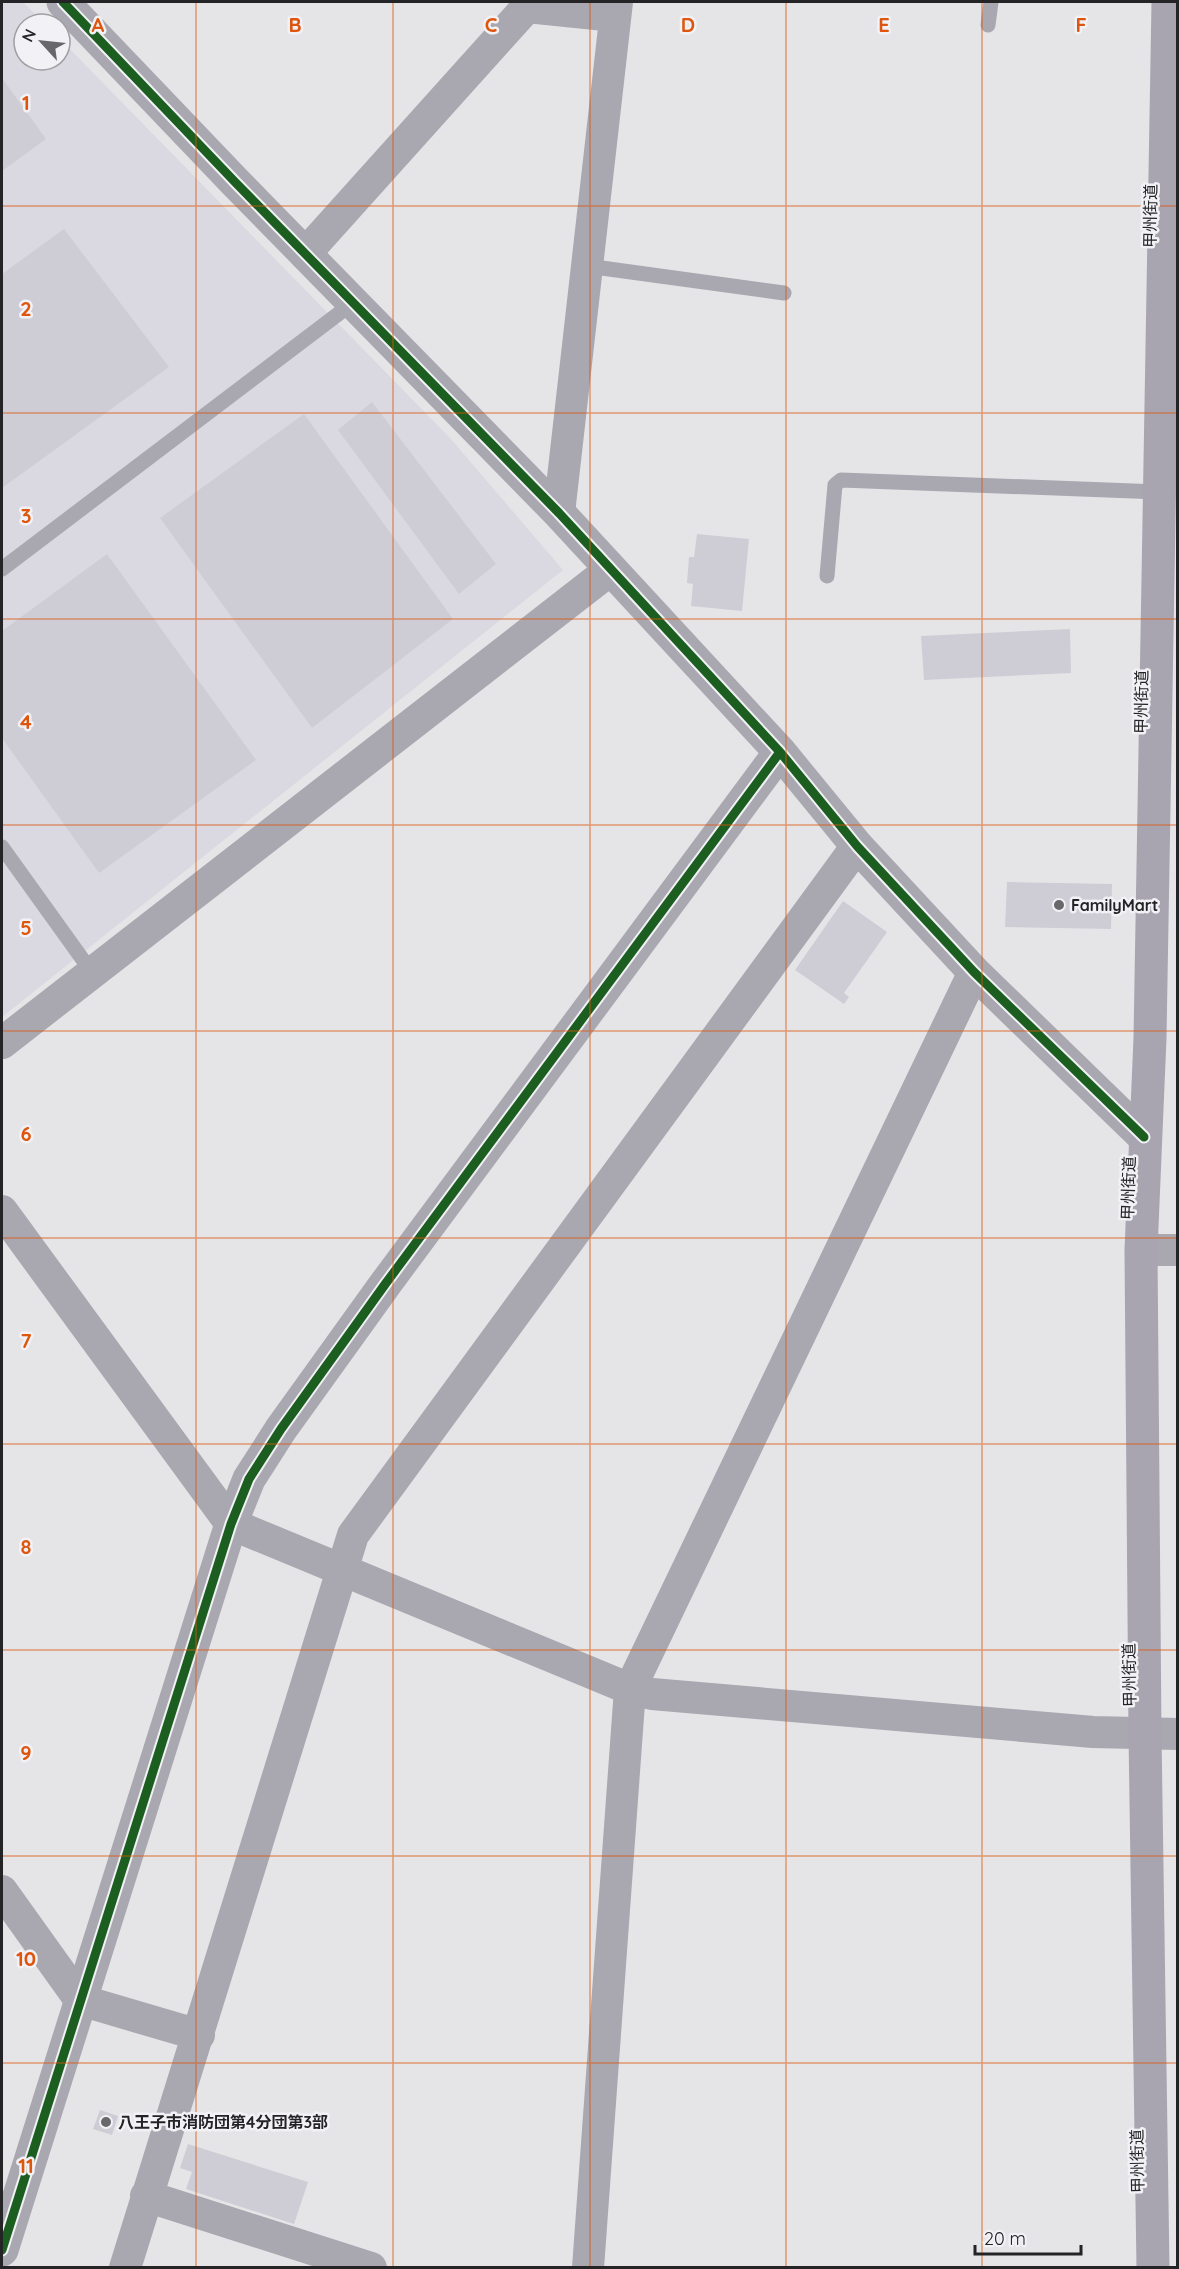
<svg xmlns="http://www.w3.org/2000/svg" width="1179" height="2269" font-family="Quicksand,'Noto Sans JP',sans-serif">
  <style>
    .built { fill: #dad9e1 }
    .building { fill: #cecdd6 }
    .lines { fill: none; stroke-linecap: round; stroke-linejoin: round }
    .service { stroke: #a9a7b0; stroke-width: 15 }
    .minor { stroke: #a9a7b0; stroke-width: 32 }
    .tertiary { stroke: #a9a7b0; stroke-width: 33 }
    .secondary { stroke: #a8a5b0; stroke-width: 33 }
    .cycleway-casing { stroke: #f1f1f6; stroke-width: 13 }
    .cycleway { stroke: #1b5e20; stroke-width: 9 }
    .grid { fill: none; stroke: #de560d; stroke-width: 1.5; stroke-opacity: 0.55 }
    .poi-dot { fill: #686769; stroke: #f1f1f6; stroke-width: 2 }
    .labels { text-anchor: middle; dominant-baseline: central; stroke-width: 5; stroke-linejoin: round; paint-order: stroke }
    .street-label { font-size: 16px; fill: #242325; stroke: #f1f1f6 }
    .poi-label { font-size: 16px; font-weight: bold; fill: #242325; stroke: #f1f1f6; text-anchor: start }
    .grid-label { font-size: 20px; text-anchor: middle; font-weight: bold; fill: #de560d; stroke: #f1f1f6; stroke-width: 5; stroke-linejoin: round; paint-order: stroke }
  </style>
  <rect width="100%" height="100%" fill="#e5e5e7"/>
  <path class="built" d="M 2,2 L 23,2 L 45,24 L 24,24 L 24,60 L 60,60 L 60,39 L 450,438 L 563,570 L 2,1017 Z"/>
  <path class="building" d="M 2,78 L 46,139 L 2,171 Z
    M 64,229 L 169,367 L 2,488 L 2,274 Z
    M 372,402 L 496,564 L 459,594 L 338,430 Z
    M 304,414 L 453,619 L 312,728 L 160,518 Z
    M 697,534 L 749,539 L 742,611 L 691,606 L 693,584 L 687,583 L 689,557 L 694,557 Z
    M 107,554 L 256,760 L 99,873 L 2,738 L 2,631 Z
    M 1070,629 L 1071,673 L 924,680 L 921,636 Z
    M 1007,882 L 1112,884 L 1111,929 L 1005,927 Z
    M 843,901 L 887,932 L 844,993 L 849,997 L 844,1004 L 795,970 Z
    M 100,2110 L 118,2116 L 112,2135 L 93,2129 Z
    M 188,2144 L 308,2182 L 294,2224 L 186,2189 L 192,2172 L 180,2168 Z"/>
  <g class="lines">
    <path class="service" d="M 988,25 L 991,2
      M 587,266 L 784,293
      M 2,569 L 354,302
      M 827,576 L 835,485 L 841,480 L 1159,492
      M 2,847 L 91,971"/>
    <path class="minor" d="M 305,254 L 527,7 L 615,16
      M 559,513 L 617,2
      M 2,1043 L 610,570
      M 2,1211 L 231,1524 L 630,1689 L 652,1694 L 1093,1732 L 1178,1734
      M 1141,1250 L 1178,1250
      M 2,1891 L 80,2000 L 199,2035
      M 146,2196 L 371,2268
      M 125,2268 L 353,1535 L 857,846
      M 588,2268 L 630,1689 L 974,972"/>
    <path class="tertiary" d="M 63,2 L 235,182 L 559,513 L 780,752 L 857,846 L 974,972 L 1144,1137
      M 2,2250 L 231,1524 L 249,1479 L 281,1429 L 386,1283 L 780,752"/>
    <path class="secondary" d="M 1153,2268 L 1145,1734 L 1141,1250 L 1150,1038 L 1168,2"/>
    <defs>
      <path id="cycleway" d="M 63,2 L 235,182 L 559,513 L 780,752 L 857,846 L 974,972 L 1144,1137
        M 2,2250 L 231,1524 L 249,1479 L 281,1429 L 386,1283 L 780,752"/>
    </defs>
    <use href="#cycleway" class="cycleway-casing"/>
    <use href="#cycleway" class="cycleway"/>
  </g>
  <path class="grid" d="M 196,2 L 196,2268M 393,2 L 393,2268M 590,2 L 590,2268M 786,2 L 786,2268M 982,2 L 982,2268M 2,206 L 1178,206M 2,413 L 1178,413M 2,619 L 1178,619M 2,825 L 1178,825M 2,1031 L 1178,1031M 2,1238 L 1178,1238M 2,1444 L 1178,1444M 2,1650 L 1178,1650M 2,1856 L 1178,1856M 2,2063 L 1178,2063"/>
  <g class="poi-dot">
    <circle cx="1059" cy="905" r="6"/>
    <circle cx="106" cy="2122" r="6"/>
  </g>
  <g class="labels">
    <g class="street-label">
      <text transform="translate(1150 216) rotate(-89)">甲州街道</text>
      <text transform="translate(1141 702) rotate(-89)">甲州街道</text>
      <text transform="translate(1128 1188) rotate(-88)">甲州街道</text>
      <text transform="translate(1129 1675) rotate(-91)">甲州街道</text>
      <text transform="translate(1137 2161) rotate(-91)">甲州街道</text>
    </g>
    <g class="poi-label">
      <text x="1071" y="905">FamilyMart</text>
      <text x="118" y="2122">八王子市消防団第4分団第3部</text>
    </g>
  </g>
  <g class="grid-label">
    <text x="98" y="32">A</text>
    <text x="295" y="32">B</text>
    <text x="491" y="32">C</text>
    <text x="688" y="32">D</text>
    <text x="884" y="32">E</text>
    <text x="1081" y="32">F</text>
    <text x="26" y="110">1</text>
    <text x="26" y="316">2</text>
    <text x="26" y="523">3</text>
    <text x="26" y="729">4</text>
    <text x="26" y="935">5</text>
    <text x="26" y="1141">6</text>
    <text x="26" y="1348">7</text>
    <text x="26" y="1554">8</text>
    <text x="26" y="1760">9</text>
    <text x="26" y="1966">10</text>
    <text x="26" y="2173">11</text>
  </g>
  <rect width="1179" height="2269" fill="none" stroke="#242325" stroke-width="6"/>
  <g transform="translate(42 42) rotate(297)"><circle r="28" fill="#f1f1f6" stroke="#9f9fa2" stroke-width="1.5"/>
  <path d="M0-4.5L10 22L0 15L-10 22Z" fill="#686769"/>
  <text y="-9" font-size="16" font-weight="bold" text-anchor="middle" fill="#242325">N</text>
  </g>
  <path d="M975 2245v9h106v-9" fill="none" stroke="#242325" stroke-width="3"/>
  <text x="984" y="2245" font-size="18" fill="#242325" stroke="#f1f1f6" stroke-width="4.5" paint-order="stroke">20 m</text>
</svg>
